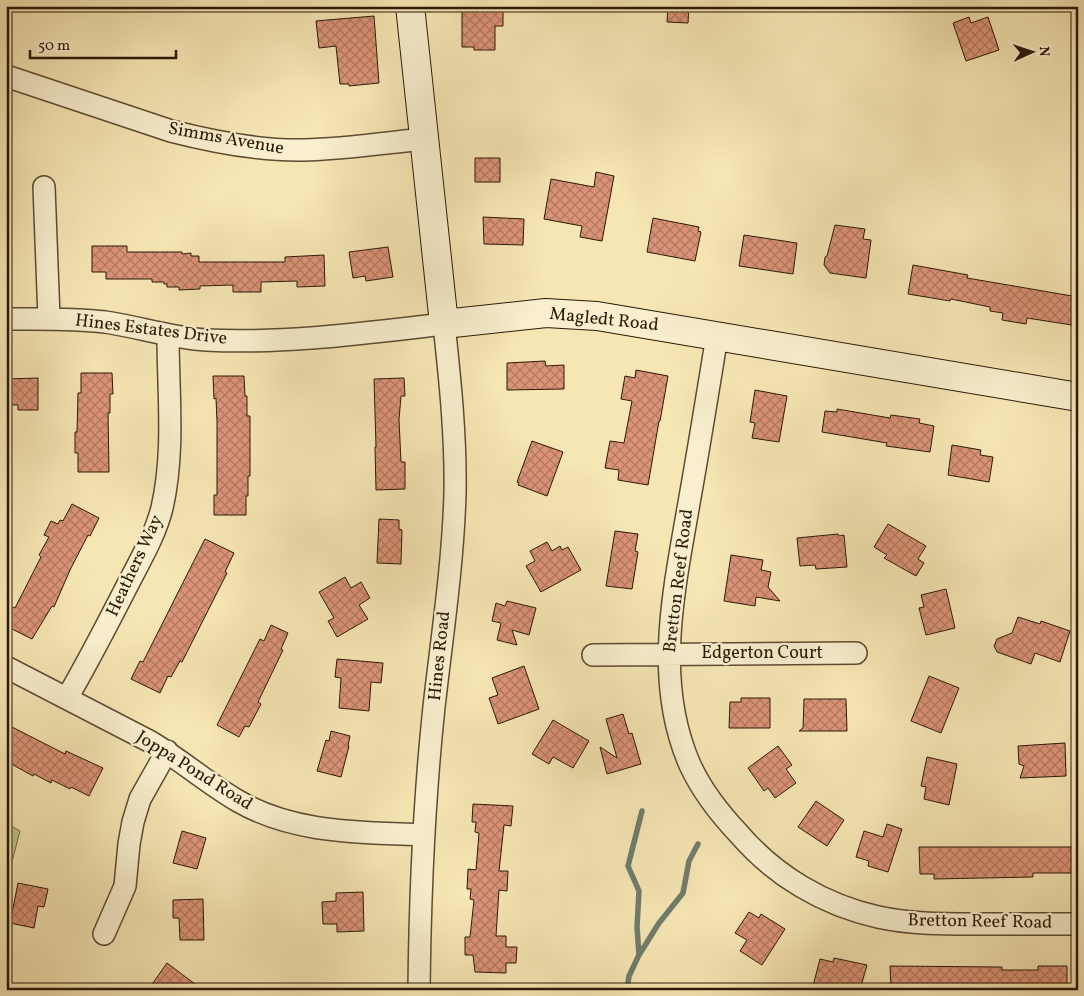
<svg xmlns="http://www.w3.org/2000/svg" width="1084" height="996" font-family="Vollkorn,serif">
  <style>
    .forest { fill: url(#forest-firs); stroke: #746e49 }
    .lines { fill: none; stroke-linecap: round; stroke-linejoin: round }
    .stream { stroke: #6f7d6b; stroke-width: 5.5 }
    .building { fill: url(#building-cross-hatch); stroke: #2a1906 }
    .street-casing { stroke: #5d4c32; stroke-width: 24 }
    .secondary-casing { stroke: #2a1906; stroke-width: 30 }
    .street { stroke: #f9efce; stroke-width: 21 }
    .secondary { stroke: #f9efce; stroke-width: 28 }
    .labels { text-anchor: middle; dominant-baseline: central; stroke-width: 4.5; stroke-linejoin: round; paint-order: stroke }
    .street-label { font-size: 18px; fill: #2a1906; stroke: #f9efce }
  </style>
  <defs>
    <pattern id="forest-firs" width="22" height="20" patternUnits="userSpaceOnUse" patternTransform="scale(1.25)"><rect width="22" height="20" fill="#bec48c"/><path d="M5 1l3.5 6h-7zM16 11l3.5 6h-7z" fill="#a3a877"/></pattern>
    <pattern id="building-cross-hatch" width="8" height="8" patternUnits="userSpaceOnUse" patternTransform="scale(1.25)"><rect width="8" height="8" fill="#dc9478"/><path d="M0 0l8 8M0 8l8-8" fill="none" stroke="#b37860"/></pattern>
  </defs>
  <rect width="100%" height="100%" fill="#f6e6b4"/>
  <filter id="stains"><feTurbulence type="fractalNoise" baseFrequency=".004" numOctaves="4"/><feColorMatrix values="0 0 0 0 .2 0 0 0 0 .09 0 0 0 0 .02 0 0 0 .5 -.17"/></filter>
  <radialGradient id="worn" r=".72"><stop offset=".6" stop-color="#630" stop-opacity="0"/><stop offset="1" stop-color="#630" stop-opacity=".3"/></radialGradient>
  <path class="forest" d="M 6,823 L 20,831 L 6,885 Z"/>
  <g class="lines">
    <path class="stream" d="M 639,955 L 637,927 L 639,891 L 628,866 L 642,811
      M 627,990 L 629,976 L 639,955 L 659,923 L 683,893 L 689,861 L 698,844"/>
  </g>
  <path class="building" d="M 668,6 L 689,6 L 688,23 L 667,22 Z
    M 462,9 L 503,9 L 503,26 L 495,26 L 495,50 L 474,50 L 474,47 L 462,47 Z
    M 374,16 L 379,83 L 349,86 L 349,84 L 340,84 L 336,46 L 319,48 L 316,21 Z
    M 969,17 L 971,23 L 988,17 L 999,50 L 966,61 L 953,23 Z
    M 475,158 L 500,158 L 500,182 L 475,182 Z
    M 596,172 L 614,176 L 602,241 L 580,237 L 582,226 L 544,219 L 551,179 L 594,187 Z
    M 483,217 L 524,219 L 523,245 L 484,244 Z
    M 653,218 L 699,227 L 698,231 L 701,232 L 695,261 L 647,252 Z
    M 835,225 L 865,229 L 863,239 L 871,240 L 866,278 L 830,273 L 824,265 L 825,257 L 827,256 Z
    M 744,235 L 797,243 L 793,274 L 739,266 Z
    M 92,246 L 127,246 L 127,252 L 182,252 L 182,254 L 191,253 L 191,256 L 199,256 L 199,262 L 285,262 L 285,257 L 324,255 L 325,286 L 297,287 L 297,281 L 261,282 L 261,292 L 233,292 L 233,285 L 200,286 L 200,289 L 179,290 L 179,287 L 167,287 L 167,284 L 164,284 L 164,282 L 152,282 L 152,279 L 106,279 L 106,272 L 92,272 Z
    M 388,247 L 393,277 L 366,281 L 365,276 L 353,278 L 349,252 Z
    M 913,265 L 968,275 L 967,278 L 1078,297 L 1078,326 L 1027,318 L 1026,324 L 1002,320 L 1003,313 L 990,311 L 990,307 L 951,299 L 950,301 L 908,294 Z
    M 545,361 L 546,366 L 564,365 L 564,389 L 507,390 L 507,363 Z
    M 636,370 L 668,376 L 660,421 L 659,421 L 648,485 L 618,480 L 619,470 L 605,468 L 610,441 L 624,443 L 632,401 L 621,399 L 625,376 L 635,378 Z
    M 81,373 L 112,373 L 113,394 L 110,394 L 110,413 L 108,413 L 109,472 L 78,472 L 78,453 L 75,453 L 75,432 L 77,432 L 78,393 L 81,393 Z
    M 213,376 L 244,376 L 245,396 L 247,396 L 247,416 L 250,416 L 250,476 L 248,476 L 248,496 L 246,496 L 246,515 L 214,515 L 214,495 L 217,495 L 217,422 L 216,398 L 214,399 Z
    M 38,378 L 38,410 L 18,410 L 18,405 L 6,405 L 6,379 Z
    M 404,378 L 405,396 L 401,396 L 399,420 L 401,462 L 405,462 L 405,489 L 376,490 L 375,447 L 376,447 L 374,379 Z
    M 755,390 L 787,396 L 779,442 L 752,438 L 755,423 L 750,422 Z
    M 837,409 L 890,418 L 891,415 L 920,419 L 919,423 L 934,426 L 930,452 L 886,446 L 887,443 L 822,432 L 825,411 L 837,412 Z
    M 532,441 L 563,452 L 547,496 L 518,485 L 519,483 L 517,482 Z
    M 952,445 L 981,450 L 980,455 L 993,457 L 989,482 L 948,475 Z
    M 72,504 L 99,518 L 90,536 L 88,535 L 70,570 L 54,607 L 52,606 L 32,639 L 6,626 L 6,620 L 13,607 L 15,608 L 41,557 L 39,555 L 49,537 L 44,535 L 51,521 L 58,524 L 60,520 L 63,521 Z
    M 379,519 L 399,520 L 399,529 L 402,530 L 401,564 L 377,563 Z
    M 888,524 L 926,546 L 918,559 L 924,563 L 916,576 L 884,558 L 887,555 L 874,547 Z
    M 615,531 L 638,534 L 635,551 L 638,552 L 632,589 L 606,586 Z
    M 838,534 L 839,536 L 844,535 L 847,567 L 816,569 L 815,565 L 800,566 L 797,538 Z
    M 205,539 L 234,553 L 225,572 L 227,573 L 182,662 L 180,661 L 171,677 L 168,676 L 160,693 L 131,679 L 140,661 L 143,662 Z
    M 547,542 L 552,551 L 560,546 L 562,550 L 568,547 L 581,570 L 541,592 L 526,566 L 535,561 L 530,551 Z
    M 731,555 L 763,560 L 761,570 L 771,572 L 768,587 L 780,601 L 756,597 L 755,606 L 724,601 Z
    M 345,577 L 351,588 L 361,582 L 370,598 L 359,605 L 368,619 L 337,637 L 328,621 L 334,618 L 319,592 Z
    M 946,589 L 955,628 L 926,635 L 919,608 L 924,607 L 921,595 Z
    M 507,601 L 536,608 L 529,635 L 512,630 L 517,645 L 497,640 L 501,623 L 492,621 L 496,603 L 505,606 Z
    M 1018,617 L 1040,624 L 1041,621 L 1070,631 L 1060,662 L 1035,653 L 1031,664 L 997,652 L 994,646 L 997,639 L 1012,633 Z
    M 271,625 L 288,633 L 281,649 L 283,650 L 258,702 L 261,704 L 249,727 L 245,726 L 239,737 L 217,725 L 260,639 L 264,641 Z
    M 337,659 L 383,663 L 381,683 L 371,682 L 369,711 L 339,708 L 341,678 L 335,677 Z
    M 524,666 L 539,709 L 498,724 L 489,698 L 498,695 L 492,678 Z
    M 929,676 L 959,688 L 941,733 L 911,721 Z
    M 741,698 L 770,698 L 770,728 L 729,728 L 730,702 L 741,702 Z
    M 804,699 L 846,699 L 847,731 L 799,731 L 803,728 Z
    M 623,714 L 629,734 L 632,733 L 641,764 L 607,774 L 600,747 L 617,758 L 606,719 Z
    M 553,720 L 589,741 L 573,768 L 553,757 L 549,764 L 532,754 Z
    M 6,724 L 65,754 L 66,751 L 103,768 L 89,796 L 71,787 L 70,789 L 52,780 L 51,783 L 34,774 L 33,776 L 6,761 Z
    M 331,731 L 350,736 L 348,746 L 349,746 L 341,777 L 317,771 L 326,740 L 329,741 Z
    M 1065,743 L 1066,776 L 1020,778 L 1024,766 L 1019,764 L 1018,746 Z
    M 778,746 L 792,765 L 786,769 L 796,783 L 775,798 L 768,788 L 764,791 L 748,768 Z
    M 927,757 L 957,764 L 949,805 L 924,799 L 926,787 L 921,786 Z
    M 816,801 L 844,820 L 827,846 L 798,827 Z
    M 473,804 L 513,806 L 511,826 L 504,825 L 499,871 L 508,871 L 507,891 L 499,890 L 496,936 L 506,936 L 506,947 L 517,947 L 516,963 L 506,963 L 506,973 L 475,972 L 473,955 L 465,955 L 465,937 L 470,937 L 474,900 L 470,899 L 471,889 L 467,889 L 468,869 L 476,870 L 479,833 L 475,832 L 476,822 L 472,822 Z
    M 887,824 L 902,829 L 888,872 L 868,866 L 869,861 L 856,857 L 864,831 L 883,837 Z
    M 182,831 L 206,838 L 197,869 L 173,863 Z
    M 919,847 L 1078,847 L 1078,873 L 1033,873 L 1033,877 L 934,879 L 934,874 L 920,874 Z
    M 18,883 L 48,889 L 44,907 L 38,906 L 34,928 L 10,923 Z
    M 363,892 L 364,931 L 337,932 L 337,924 L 323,924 L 322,902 L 336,901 L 336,893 Z
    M 203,899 L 204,940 L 180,940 L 179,918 L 173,918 L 173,900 Z
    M 749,912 L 759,918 L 761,914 L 785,929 L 762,965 L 740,951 L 747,940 L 735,933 Z
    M 834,958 L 867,965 L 860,990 L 825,990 L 813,986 L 820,959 L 833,962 Z
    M 167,963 L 203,990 L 148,990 Z
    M 890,966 L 1002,967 L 1002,970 L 1038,970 L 1038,966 L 1067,966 L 1067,990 L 891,990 Z"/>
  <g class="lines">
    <defs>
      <path id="street" d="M 6,76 L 171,131 C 214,142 260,151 304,150 C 344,149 384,143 423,139
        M 44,187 L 49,318
        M 6,319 C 39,319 72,318 105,322 C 139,327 172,338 206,340 C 286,344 365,333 444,324 C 450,380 456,436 455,493 C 453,565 442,636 434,707 C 424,801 420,896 419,990
        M 717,336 C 708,391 699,447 689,503 C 674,590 653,681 690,765 C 702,791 720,814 739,834 C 775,876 824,905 878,917 C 914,925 952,924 989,924 C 1018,924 1048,924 1078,924
        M 593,655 L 856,653
        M 6,667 L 149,741 C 180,759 207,783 238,801 C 295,834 360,832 424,835
        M 67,698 C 88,662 107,625 126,588 C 139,562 155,536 162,508 C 175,451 168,393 168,335
        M 104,934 L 125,886 L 129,844 L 133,822 L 140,799 L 167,751"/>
      <path id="secondary" d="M 410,6 L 444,324 L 546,313 L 597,316 L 1078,397"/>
    </defs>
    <use href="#street" class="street-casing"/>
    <use href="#secondary" class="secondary-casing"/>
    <use href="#street" class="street"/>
    <use href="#secondary" class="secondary"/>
  </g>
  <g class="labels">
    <g class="street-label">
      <text transform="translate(226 139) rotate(10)">Simms Avenue</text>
      <text transform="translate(604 320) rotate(6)">Magledt Road</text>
      <text transform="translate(151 330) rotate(7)">Hines Estates Drive</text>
      <text transform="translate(135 566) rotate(-65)">Heathers Way</text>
      <text transform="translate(679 581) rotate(-83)">Bretton Reef Road</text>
      <text x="762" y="653">Edgerton Court</text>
      <text transform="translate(440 656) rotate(-84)">Hines Road</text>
      <text transform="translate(194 771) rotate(32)">Joppa Pond Road</text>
      <text transform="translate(980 922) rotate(1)">Bretton Reef Road</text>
    </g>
  </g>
  <rect width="1084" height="996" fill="none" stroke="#f6e6b4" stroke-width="25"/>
  <rect x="8" y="8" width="1069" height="981" fill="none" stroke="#2a1906" stroke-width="2.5"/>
  <rect x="12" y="12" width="1059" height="971" fill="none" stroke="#2a1906"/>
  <g transform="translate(1032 52) rotate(87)" stroke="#f9efce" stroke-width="4" paint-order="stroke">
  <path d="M0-4L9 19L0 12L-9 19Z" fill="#2a1906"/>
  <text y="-8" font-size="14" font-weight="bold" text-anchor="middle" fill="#2a1906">N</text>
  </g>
  <path d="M30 50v8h146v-8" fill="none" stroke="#2a1906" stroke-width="2.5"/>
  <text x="38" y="50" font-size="15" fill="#2a1906" stroke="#f9efce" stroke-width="4" paint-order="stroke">50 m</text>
  <rect width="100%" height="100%" filter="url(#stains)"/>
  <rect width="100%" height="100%" fill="url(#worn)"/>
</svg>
